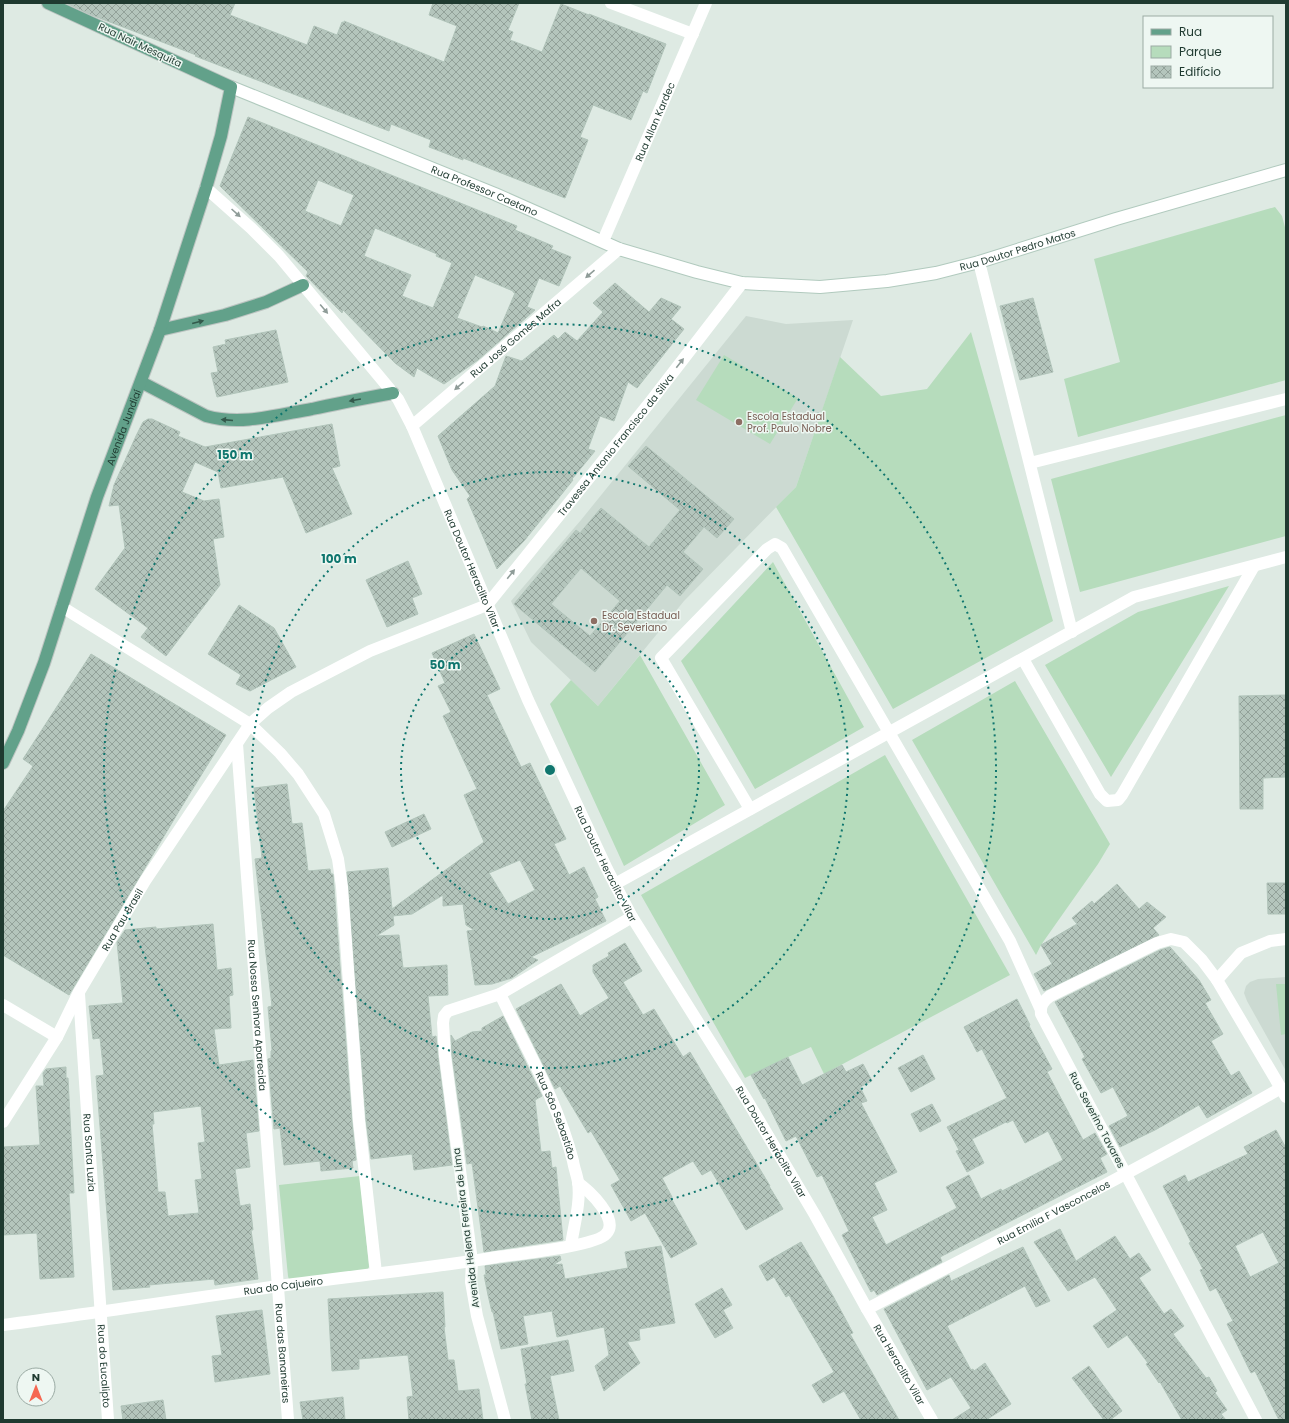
<svg xmlns="http://www.w3.org/2000/svg" width="1289" height="1423" font-family="Poppins,sans-serif">
  <style>
    .built { fill: #ccdad2 }
    .green { fill: #b6dcbc }
    .building { fill: url(#building-cross-hatch); stroke: #b1c4ba; fill-rule: evenodd }
    .lines { fill: none; stroke-linecap: round; stroke-linejoin: round }
    .secondary-casing { stroke: #b1cabe; stroke-width: 14 }
    .primary-casing { stroke: #bcc4c1; stroke-width: 14 }
    .minor { stroke: #fff; stroke-width: 12 }
    .tertiary { stroke: #fff; stroke-width: 12 }
    .secondary { stroke: #fff; stroke-width: 12 }
    .primary { stroke: #62a18a; stroke-width: 12 }
    .oneway { fill: #8f9c98 }
    .oneway2 { fill: #33594b }
    .ring { fill: none; stroke: #0f766e; stroke-width: 2; stroke-dasharray: 2 4 }
    .education-dot { fill: #8d6e63; stroke: #eef7f2; stroke-width: 1.5 }
    .labels { text-anchor: middle; dominant-baseline: central; stroke-width: 3; stroke-linejoin: round; paint-order: stroke }
    .street-label { font-size: 10px; fill: #1f3a30; stroke: #eef7f2 }
    .education-label { font-size: 10px; fill: #785e54; stroke: #eef7f2; text-anchor: start }
    .centre { fill: #0f766e; stroke: #eef7f2; stroke-width: 2 }
    .ring-label { font-size: 12px; text-anchor: middle; font-weight: bold; fill: #0f766e; stroke: #eef7f2; stroke-width: 3; stroke-linejoin: round; paint-order: stroke }
  </style>
  <defs>
    <pattern id="building-cross-hatch" width="8" height="8" patternUnits="userSpaceOnUse"><rect width="8" height="8" fill="#b4c5bc"/><path d="M0 0l8 8M0 8l8-8" fill="none" stroke="#92a199"/></pattern>
  </defs>
  <rect width="100%" height="100%" fill="#deeae3"/>
  <path class="built" d="M 746,316 L 786,324 L 853,320 L 796,487 L 684,601 L 598,706 L 531,642 L 511,601 L 581,520 Z
    M 1286,977 L 1286,1071 L 1247,1001 L 1244,993 L 1246,986 L 1250,982 L 1258,979 Z"/>
  <path class="green" d="M 1275,207 L 1282,216 L 1286,231 L 1286,380 L 1078,437 L 1064,379 L 1120,362 L 1094,259 Z
    M 971,332 L 1053,621 L 893,709 L 776,507 L 796,487 L 840,357 L 881,396 L 927,389 Z
    M 724,355 L 798,398 L 770,444 L 696,400 Z
    M 1286,415 L 1286,536 L 1080,592 L 1051,479 Z
    M 773,562 L 864,727 L 755,789 L 681,661 Z
    M 1229,586 L 1111,777 L 1045,665 L 1138,612 Z
    M 640,655 L 725,805 L 624,866 L 550,704 L 571,680 L 598,706 Z
    M 1015,681 L 1110,844 L 1098,864 L 1041,945 L 1036,955 L 912,740 Z
    M 885,755 L 1010,975 L 824,1074 L 811,1047 L 788,1057 L 745,1078 L 641,895 Z
    M 1276,984 L 1286,984 L 1286,1034 L 1281,1035 Z
    M 360,1176 L 369,1267 L 367,1270 L 289,1280 L 288,1276 L 279,1185 Z"/>
  <path class="building" d="M 66,3 L 235,3 L 230,15 L 307,45 L 314,26 L 337,35 L 342,22 L 344,23 L 344,21 L 444,62 L 457,26 L 429,15 L 433,3 L 519,3 L 508,30 L 513,32 L 510,40 L 542,52 L 561,4 L 589,15 L 589,14 L 666,44 L 647,93 L 643,91 L 631,120 L 593,105 L 580,137 L 588,140 L 565,198 L 463,158 L 463,160 L 429,147 L 431,140 L 391,124 L 389,131 L 195,56 L 196,55 L 89,14 Z
    M 248,117 L 517,226 L 515,230 L 553,246 L 551,249 L 571,257 L 559,286 L 539,278 L 527,307 L 535,310 L 478,360 L 444,384 L 417,368 L 414,377 L 395,363 L 343,310 L 342,313 L 306,276 L 308,272 L 220,186 ZM 318,180 L 354,195 L 341,226 L 305,211 ZM 375,228 L 437,254 L 436,256 L 452,263 L 433,308 L 402,296 L 411,275 L 364,256 ZM 475,275 L 513,291 L 513,292 L 515,293 L 498,333 L 492,330 L 483,326 L 482,327 L 457,318 Z
    M 615,283 L 649,312 L 661,298 L 681,307 L 671,319 L 684,329 L 637,388 L 628,382 L 614,421 L 600,416 L 588,449 L 595,451 L 572,479 L 573,480 L 524,541 L 497,569 L 467,499 L 470,496 L 452,470 L 438,436 L 495,386 L 506,356 L 522,361 L 554,335 L 558,339 L 565,332 L 577,341 L 603,312 L 593,303 Z
    M 1033,298 L 1053,372 L 1020,380 L 1000,306 Z
    M 276,330 L 288,382 L 217,397 L 211,373 L 218,372 L 213,347 L 226,344 L 225,340 Z
    M 148,419 L 152,419 L 180,432 L 178,436 L 205,447 L 332,424 L 340,466 L 332,468 L 352,514 L 306,533 L 283,477 L 221,488 L 218,472 L 195,462 L 182,492 L 204,501 L 219,499 L 224,537 L 213,539 L 220,585 L 166,656 L 141,637 L 148,628 L 95,589 L 125,548 L 119,505 L 109,506 L 114,485 L 136,436 L 143,422 Z
    M 646,446 L 734,519 L 717,538 L 704,527 L 683,552 L 703,569 L 680,596 L 667,585 L 595,672 L 514,604 L 576,530 L 580,533 L 601,508 L 649,547 L 680,510 L 628,466 ZM 581,568 L 620,601 L 590,636 L 551,604 Z
    M 408,561 L 422,594 L 412,598 L 418,614 L 387,627 L 366,580 Z
    M 239,605 L 274,628 L 296,667 L 250,691 L 236,684 L 241,675 L 208,654 Z
    M 474,634 L 500,689 L 487,695 L 521,767 L 530,763 L 566,839 L 554,844 L 569,875 L 584,867 L 598,897 L 595,899 L 606,921 L 531,957 L 538,960 L 512,978 L 492,984 L 475,985 L 467,931 L 474,930 L 466,925 L 463,904 L 443,906 L 443,895 L 412,914 L 393,916 L 394,925 L 376,936 L 399,935 L 403,968 L 447,965 L 448,995 L 428,996 L 432,1037 L 436,1036 L 438,1057 L 452,1165 L 414,1170 L 412,1154 L 371,1159 L 366,1120 L 347,872 L 388,868 L 392,909 L 484,842 L 464,795 L 477,789 L 443,716 L 451,712 L 438,686 L 445,683 L 432,653 ZM 520,860 L 535,890 L 508,904 L 489,873 Z
    M 91,654 L 226,735 L 179,811 L 69,995 L 3,955 L 3,811 L 33,766 L 23,759 Z
    M 1286,695 L 1286,777 L 1263,778 L 1263,809 L 1240,809 L 1239,696 Z
    M 287,784 L 292,824 L 302,823 L 308,871 L 330,869 L 331,874 L 333,874 L 352,1122 L 356,1160 L 352,1161 L 353,1168 L 321,1171 L 320,1161 L 284,1165 L 280,1128 L 274,1129 L 268,1059 L 271,1058 L 271,1051 L 272,1050 L 268,1007 L 272,1006 L 255,859 L 262,858 L 254,788 Z
    M 424,814 L 431,829 L 392,847 L 385,832 Z
    M 1267,883 L 1286,883 L 1286,914 L 1268,914 Z
    M 1117,884 L 1139,909 L 1147,902 L 1166,917 L 1153,928 L 1159,935 L 1044,991 L 1034,974 L 1052,964 L 1041,945 L 1077,924 L 1072,918 L 1092,901 L 1094,904 Z
    M 213,924 L 217,970 L 231,968 L 233,995 L 229,996 L 231,1028 L 214,1029 L 219,1065 L 253,1060 L 259,1131 L 246,1133 L 250,1167 L 235,1169 L 240,1206 L 250,1204 L 253,1230 L 251,1230 L 258,1279 L 215,1285 L 214,1279 L 149,1285 L 150,1287 L 113,1290 L 96,1076 L 104,1075 L 102,1056 L 100,1038 L 93,1039 L 89,1006 L 123,1003 L 117,942 L 125,930 L 156,927 L 156,929 ZM 201,1106 L 205,1142 L 198,1143 L 202,1179 L 195,1180 L 199,1213 L 168,1216 L 165,1192 L 158,1192 L 152,1124 L 154,1124 L 153,1112 Z
    M 625,943 L 642,971 L 623,982 L 643,1015 L 654,1009 L 683,1057 L 690,1052 L 770,1186 L 769,1186 L 783,1209 L 746,1230 L 711,1170 L 702,1175 L 693,1161 L 662,1178 L 672,1197 L 671,1198 L 697,1244 L 671,1258 L 645,1213 L 631,1221 L 611,1185 L 620,1180 L 591,1131 L 588,1133 L 560,1086 L 555,1089 L 516,1009 L 561,984 L 580,1016 L 609,998 L 593,972 L 593,965 L 609,956 L 608,953 Z
    M 1170,947 L 1199,980 L 1211,1000 L 1205,1003 L 1223,1034 L 1211,1041 L 1231,1076 L 1239,1071 L 1252,1093 L 1207,1118 L 1199,1105 L 1155,1130 L 1120,1147 L 1109,1126 L 1128,1116 L 1113,1087 L 1101,1093 L 1082,1059 L 1085,1057 L 1055,1002 L 1160,950 Z
    M 1017,999 L 1030,1025 L 1029,1026 L 1052,1069 L 1047,1072 L 1083,1140 L 1095,1133 L 1107,1154 L 1100,1158 L 1107,1172 L 940,1257 L 942,1262 L 877,1295 L 874,1290 L 871,1292 L 842,1235 L 849,1231 L 822,1175 L 817,1177 L 796,1136 L 786,1141 L 765,1098 L 764,1099 L 751,1075 L 788,1057 L 802,1085 L 842,1065 L 846,1072 L 863,1064 L 872,1081 L 860,1087 L 867,1101 L 861,1103 L 897,1172 L 874,1183 L 887,1210 L 872,1217 L 886,1245 L 957,1208 L 946,1187 L 969,1175 L 981,1199 L 1001,1189 L 1002,1191 L 1063,1160 L 1048,1131 L 1025,1143 L 1013,1120 L 1007,1123 L 1006,1122 L 972,1139 L 984,1163 L 967,1172 L 956,1151 L 959,1150 L 947,1127 L 1007,1098 L 982,1049 L 977,1052 L 964,1027 Z
    M 503,1016 L 542,1096 L 535,1100 L 541,1152 L 550,1151 L 552,1168 L 556,1167 L 563,1240 L 484,1252 L 472,1163 L 467,1164 L 452,1055 L 451,1035 L 455,1041 L 472,1032 L 482,1031 L 482,1028 Z
    M 923,1055 L 935,1079 L 911,1092 L 898,1068 Z
    M 66,1067 L 66,1078 L 68,1078 L 74,1193 L 69,1193 L 74,1277 L 40,1279 L 37,1233 L 3,1235 L 3,1147 L 40,1145 L 36,1086 L 44,1086 L 43,1073 L 46,1069 Z
    M 932,1104 L 941,1121 L 920,1132 L 911,1114 Z
    M 1276,1130 L 1286,1148 L 1286,1420 L 1279,1420 L 1255,1371 L 1251,1373 L 1227,1324 L 1233,1321 L 1216,1288 L 1210,1291 L 1200,1270 L 1203,1269 L 1189,1243 L 1191,1242 L 1163,1186 L 1185,1175 L 1188,1182 L 1248,1154 L 1244,1147 ZM 1263,1232 L 1279,1263 L 1250,1277 L 1235,1246 Z
    M 1060,1229 L 1076,1261 L 1115,1236 L 1130,1259 L 1139,1253 L 1151,1270 L 1139,1278 L 1164,1314 L 1171,1309 L 1184,1326 L 1173,1334 L 1206,1378 L 1209,1377 L 1217,1391 L 1215,1393 L 1227,1410 L 1221,1414 L 1226,1420 L 1182,1420 L 1160,1382 L 1159,1383 L 1146,1364 L 1148,1363 L 1127,1335 L 1108,1348 L 1093,1326 L 1117,1310 L 1095,1277 L 1068,1291 L 1034,1242 Z
    M 801,1242 L 833,1296 L 853,1333 L 850,1334 L 899,1420 L 861,1420 L 844,1391 L 823,1403 L 812,1385 L 834,1372 L 789,1295 L 786,1297 L 774,1277 L 767,1281 L 759,1266 Z
    M 661,1246 L 675,1323 L 639,1329 L 640,1340 L 627,1342 L 640,1363 L 604,1391 L 595,1366 L 609,1355 L 604,1327 L 557,1337 L 552,1311 L 523,1316 L 528,1344 L 501,1349 L 493,1312 L 492,1312 L 488,1295 L 484,1275 L 486,1275 L 485,1266 L 560,1256 L 561,1260 L 553,1265 L 562,1264 L 565,1279 L 628,1268 L 625,1252 Z
    M 1023,1247 L 1050,1301 L 1036,1307 L 1025,1286 L 947,1326 L 971,1370 L 973,1369 L 974,1371 L 985,1363 L 1011,1404 L 986,1420 L 952,1420 L 971,1408 L 951,1377 L 927,1390 L 884,1309 L 949,1275 L 951,1281 Z
    M 722,1288 L 732,1305 L 723,1310 L 733,1328 L 715,1338 L 695,1304 Z
    M 443,1292 L 445,1327 L 444,1327 L 448,1360 L 454,1360 L 458,1391 L 479,1389 L 483,1420 L 409,1420 L 407,1397 L 413,1396 L 408,1355 L 359,1359 L 359,1369 L 332,1371 L 328,1299 Z
    M 262,1310 L 270,1374 L 215,1382 L 212,1356 L 222,1355 L 216,1316 Z
    M 568,1340 L 574,1371 L 550,1376 L 559,1420 L 532,1420 L 525,1384 L 527,1384 L 521,1349 Z
    M 1089,1366 L 1122,1411 L 1110,1420 L 1104,1420 L 1072,1378 Z
    M 343,1397 L 345,1420 L 303,1420 L 300,1402 Z
    M 163,1400 L 166,1420 L 123,1420 L 121,1406 Z"/>
  <g class="lines">
    <defs>
      <g id="secondary">
        <path id="s10" d="M 231,87 L 495,194 L 619,249 L 697,272 L 742,283 L 820,287 L 887,281 L 936,273 L 979,262 L 1116,219 L 1286,170"/>
      </g>
      <g id="primary">
        <path d="M 160,330 L 225,315 L 266,302 L 303,285"/>
        <path d="M 141,382 L 206,416 C 241,426 277,415 312,409 C 339,403 366,398 393,393"/>
        <path id="s11" d="M 3,763 L 18,731 L 44,663 L 97,497 L 160,330 L 206,188 L 221,136 L 231,87 L 48,3"/>
      </g>
    </defs>
    <use href="#secondary" class="secondary-casing"/>
    <use href="#primary" class="primary-casing"/>
    <g class="minor">
      <path d="M 611,3 L 693,34"/>
      <path id="s1" d="M 603,241 L 706,3"/>
      <path d="M 979,262 L 1072,632"/>
      <path id="s2" d="M 412,426 L 619,249"/>
      <path d="M 1030,463 L 1286,399"/>
      <path d="M 62,607 L 250,724 L 280,753 L 298,774 L 324,814 L 338,859 L 342,887 L 359,1121 L 376,1273"/>
      <path d="M 1023,659 L 1100,794 L 1107,801 L 1118,800 L 1122,795 L 1254,566"/>
      <path id="s3" d="M 237,744 L 288,1420"/>
      <path d="M 750,809 L 661,658 L 767,549 L 775,544 L 782,548 L 1010,941 L 1041,1010"/>
      <path d="M 615,884 L 1134,597 L 1286,557"/>
      <path d="M 1217,980 L 1241,953 L 1270,941 L 1286,939"/>
      <path id="s4" d="M 79,994 L 108,1420"/>
      <path id="s5" d="M 500,994 C 526,1048 558,1102 573,1161 C 574,1168 577,1175 578,1182 C 581,1202 574,1225 571,1245"/>
      <path d="M 3,1005 L 57,1037"/>
      <path id="s6" d="M 3,1122 L 57,1037 L 79,992 L 145,881 L 250,724 L 268,708 L 291,692 L 370,651 L 487,605 L 651,401 L 742,283"/>
      <path id="s7" d="M 867,1309 C 1006,1237 1145,1166 1281,1088"/>
      <path id="s8" d="M 3,1325 C 95,1313 187,1299 279,1286 C 352,1276 425,1269 497,1257 C 517,1254 596,1246 606,1234 C 620,1220 589,1190 578,1183"/>
      <path d="M 505,1420 L 477,1316 L 471,1282 L 472,1261 L 445,1056 L 443,1023 L 444,1016 L 448,1011 L 500,994 L 632,917"/>
      <path d="M 1256,1420 L 1041,1014 C 1040,1006 1043,1001 1050,996 L 1157,943 L 1171,939 L 1184,942 L 1202,960 L 1217,980 L 1286,1097"/>
    </g>
    <path class="tertiary" id="s9" d="M 206,188 L 251,228 L 279,256 L 398,399 L 412,426 L 528,700 L 607,869 L 632,917 L 748,1102 L 815,1215 L 867,1309 L 932,1420"/>
    <use href="#secondary" class="secondary"/>
    <use href="#primary" class="primary"/>
  </g>
  <defs><path id="oneway-solid" d="M-6-.8H1V-3.2L6.5 0L1 3.2V.8H-6Z"/></defs>
  <g class="oneway">
    <use href="#oneway-solid" transform="translate(236 213) rotate(42)"/>
    <use href="#oneway-solid" transform="translate(590 274) rotate(139)"/>
    <use href="#oneway-solid" transform="translate(324 309) rotate(50)"/>
    <use href="#oneway-solid" transform="translate(680 363) rotate(-52)"/>
    <use href="#oneway-solid" transform="translate(459 386) rotate(139)"/>
    <use href="#oneway-solid" transform="translate(511 574) rotate(-51)"/>
  </g>
  <g class="oneway2">
    <use href="#oneway-solid" transform="translate(198 322) rotate(-14)"/>
    <use href="#oneway-solid" transform="translate(355 400) rotate(170)"/>
    <use href="#oneway-solid" transform="translate(227 420) rotate(-175)"/>
  </g>
  <g class="ring">
    <circle cx="550" cy="770" r="149"/>
    <circle cx="550" cy="770" r="298"/>
    <circle cx="550" cy="770" r="446"/>
  </g>
  <g class="education-dot">
    <circle cx="739" cy="422" r="4"/>
    <circle cx="594" cy="621" r="4"/>
  </g>
  <g class="labels">
    <g class="street-label">
      <text transform="translate(140 45) rotate(25)">Rua Nair Mesquita</text>
      <text stroke="none"><textPath href="#s1" startOffset="130">Rua Allan Kardec</textPath></text>
      <text stroke="none"><textPath href="#s10" startOffset="274">Rua Professor Caetano</textPath></text>
      <text stroke="none"><textPath href="#s10" startOffset="828">Rua Doutor Pedro Matos</textPath></text>
      <text stroke="none"><textPath href="#s2" startOffset="136">Rua José Gomes Mafra</textPath></text>
      <text stroke="none"><textPath href="#s11" startOffset="357">Avenida Jundiaí</textPath></text>
      <text stroke="none"><textPath href="#s6" startOffset="941">Travessa Antonio Francisco da Silva</textPath></text>
      <text stroke="none"><textPath href="#s9" startOffset="471">Rua Doutor Heraclito Vilar</textPath></text>
      <text stroke="none"><textPath href="#s9" startOffset="795">Rua Doutor Heraclito Vilar</textPath></text>
      <text stroke="none"><textPath href="#s6" startOffset="235">Rua Pau Brasil</textPath></text>
      <text stroke="none"><textPath href="#s3" startOffset="272">Rua Nossa Senhora Aparecida</textPath></text>
      <text stroke="none"><textPath href="#s5" startOffset="134">Rua São Sebastião</textPath></text>
      <text transform="translate(1097 1120) rotate(62)">Rua Severino Tavares</text>
      <text stroke="none"><textPath href="#s9" startOffset="1119">Rua Doutor Heraclito Vilar</textPath></text>
      <text stroke="none"><textPath href="#s4" startOffset="159">Rua Santa Luzia</textPath></text>
      <text stroke="none"><textPath href="#s7" startOffset="210">Rua Emilia F Vasconcelos</textPath></text>
      <text transform="translate(466 1228) rotate(-97)">Avenida Helena Ferreira de Lima</text>
      <text stroke="none"><textPath href="#s8" startOffset="283">Rua do Cajueiro</textPath></text>
      <text stroke="none"><textPath href="#s3" startOffset="611">Rua das Bananeiras</textPath></text>
      <text stroke="none"><textPath href="#s9" startOffset="1376">Rua Heraclito Vilar</textPath></text>
      <text stroke="none"><textPath href="#s4" startOffset="373">Rua do Eucalipto</textPath></text>
    </g>
    <g class="education-label">
      <text x="747" y="416">Escola Estadual<tspan x="747" dy="12">Prof. Paulo Nobre</tspan></text>
      <text x="602" y="615">Escola Estadual<tspan x="602" dy="12">Dr. Severiano</tspan></text>
    </g>
  </g>
  <circle cx="550" cy="770" r="6" class="centre"/>
  <g class="ring-label">
    <text x="235" y="459">150 m</text>
    <text x="339" y="563">100 m</text>
    <text x="445" y="669">50 m</text>
  </g>
  <rect width="1289" height="1423" fill="none" stroke="#1f3a30" stroke-width="8"/>
  <rect x="1143" y="16" width="130" height="72" fill="#eef7f2" stroke="#9baba4"/>
  <rect x="1151" y="29" width="20" height="6" fill="#62a18a" stroke="#9baba4"/>
  <text x="1179" y="36" font-size="12" fill="#1f3a30">Rua</text>
  <rect x="1151" y="46" width="20" height="12" fill="#b6dcbc" stroke="#9baba4"/>
  <text x="1179" y="56" font-size="12" fill="#1f3a30">Parque</text>
  <rect x="1151" y="66" width="20" height="12" fill="url(#building-cross-hatch)" stroke="#9baba4"/>
  <text x="1179" y="76" font-size="12" fill="#1f3a30">Edifício</text>
  <g transform="translate(36 1387)"><circle r="19" fill="#eef7f2" stroke="#9baba4"/>
  <path d="M0-3L7 15L0 10L-7 15Z" fill="#f56852"/>
  <text y="-6" font-size="11" font-weight="bold" text-anchor="middle" fill="#1f3a30">N</text>
  </g>
</svg>
